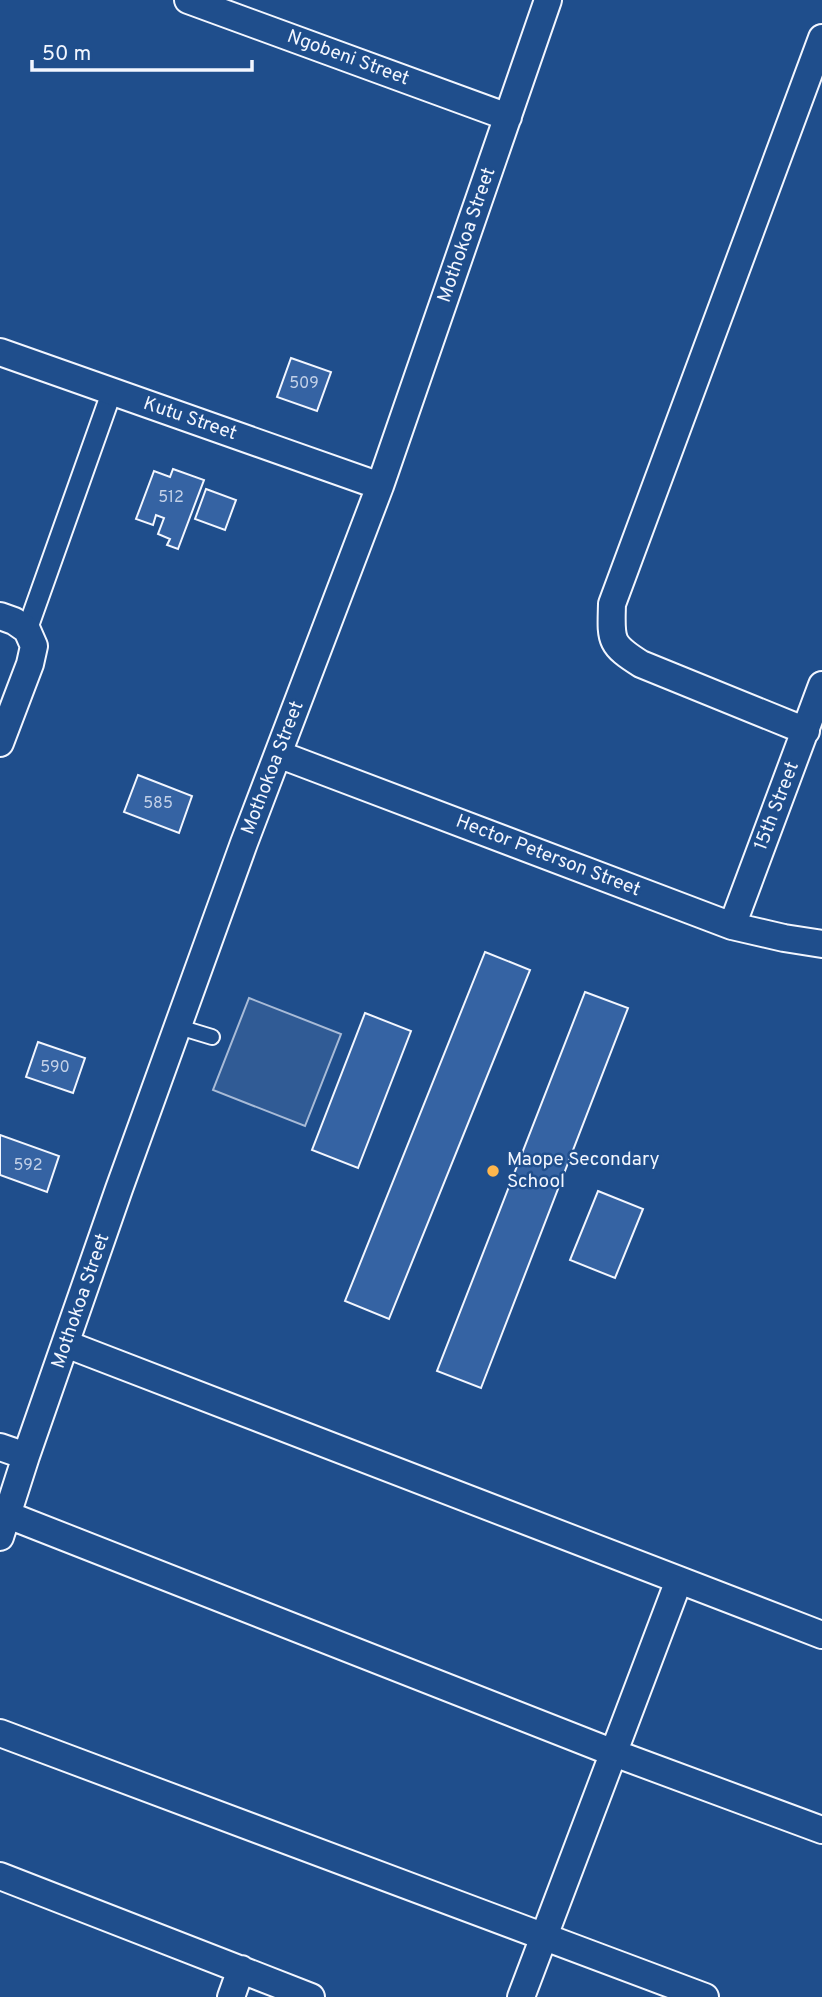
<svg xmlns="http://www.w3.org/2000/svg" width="822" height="1997" font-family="Overpass,sans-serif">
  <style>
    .built { fill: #305b95; stroke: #a8bbd7; stroke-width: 2 }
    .building { fill: #3563a3; stroke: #f2f6ff; stroke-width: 2 }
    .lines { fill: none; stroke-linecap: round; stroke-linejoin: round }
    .service-casing { stroke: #f2f6ff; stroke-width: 18 }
    .pedestrian-casing { stroke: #f2f6ff; stroke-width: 23 }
    .minor-casing { stroke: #f2f6ff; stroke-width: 30 }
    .service { stroke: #1f4e8c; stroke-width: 14 }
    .pedestrian { stroke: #1f4e8c; stroke-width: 19 }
    .minor { stroke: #1f4e8c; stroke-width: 26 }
    .poi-dot { fill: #ffb74d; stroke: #1f4e8c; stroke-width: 2.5 }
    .labels { text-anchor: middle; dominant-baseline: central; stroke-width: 5; stroke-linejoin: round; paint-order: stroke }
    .number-label { font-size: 16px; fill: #c3d1e8 }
    .street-label { font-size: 19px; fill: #f2f6ff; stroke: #1f4e8c }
    .poi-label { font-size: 19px; fill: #f2f6ff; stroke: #1f4e8c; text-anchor: start }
  </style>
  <rect width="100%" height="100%" fill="#1f4e8c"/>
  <path class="built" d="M 249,998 L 341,1034 L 305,1126 L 213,1090 Z"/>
  <path class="building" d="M 291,358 L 331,372 L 317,411 L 277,397 Z
    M 173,469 L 204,480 L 178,549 L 167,545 L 170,539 L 158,534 L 164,518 L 156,515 L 153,525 L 136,519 L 154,471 L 170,477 Z
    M 206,489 L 236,500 L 225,530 L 195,519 Z
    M 138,775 L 192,796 L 179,833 L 124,812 Z
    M 485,952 L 530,970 L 389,1319 L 345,1301 Z
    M 585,992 L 628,1008 L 481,1388 L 437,1371 Z
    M 365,1013 L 411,1031 L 358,1168 L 312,1150 Z
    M 38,1042 L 85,1058 L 73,1093 L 26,1077 Z
    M 0,1135 L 59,1156 L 47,1192 L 0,1175 Z
    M 598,1191 L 643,1209 L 615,1278 L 570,1260 Z"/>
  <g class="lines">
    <defs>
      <path id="service" d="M 179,1027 L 212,1037"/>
      <path id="pedestrian" d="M 27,630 L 112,391"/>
      <path id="minor" d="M 188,0 L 508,117
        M 0,352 L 380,486
        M 0,616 L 14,621 L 27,630 L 34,646 L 30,664 L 0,743
        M 806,731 L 641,664 C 609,644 611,640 612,604 L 822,38
        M 278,754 L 732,926 L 784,938 L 822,944
        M 732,926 L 822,685
        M 66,1344 L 822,1635
        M 0,1447 L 26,1456
        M 8,1515 L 614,1753 L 822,1830
        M 0,1537 L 26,1456 L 119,1189 L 244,843 L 380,486 L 548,0
        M 0,1733 L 705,1997
        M 0,1876 L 311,1997
        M 231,1997 L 241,1969
        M 521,1997 L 679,1580"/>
    </defs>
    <use href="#service" class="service-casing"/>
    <use href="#pedestrian" class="pedestrian-casing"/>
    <use href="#minor" class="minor-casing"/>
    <use href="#service" class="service"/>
    <use href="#pedestrian" class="pedestrian"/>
    <use href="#minor" class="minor"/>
  </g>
  <circle class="poi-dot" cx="493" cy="1171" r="7"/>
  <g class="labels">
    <g class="number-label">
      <text x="304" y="384">509</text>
      <text x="171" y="498">512</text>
      <text x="158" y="804">585</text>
      <text x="55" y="1068">590</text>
      <text x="28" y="1166">592</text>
    </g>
    <g class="street-label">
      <text transform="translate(348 58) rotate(20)">Ngobeni Street</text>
      <text transform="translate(467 235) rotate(-71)">Mothokoa Street</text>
      <text transform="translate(190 419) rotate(19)">Kutu Street</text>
      <text transform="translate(273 768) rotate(-69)">Mothokoa Street</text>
      <text transform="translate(777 806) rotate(-69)">15th Street</text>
      <text transform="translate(548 856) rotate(21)">Hector Peterson Street</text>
      <text transform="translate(81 1301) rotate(-71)">Mothokoa Street</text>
    </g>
    <g class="poi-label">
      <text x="507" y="1160">Maope Secondary<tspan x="507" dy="22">School</tspan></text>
    </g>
  </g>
  <path d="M32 60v10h220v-10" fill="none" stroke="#f2f6ff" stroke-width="3.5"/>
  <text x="42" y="60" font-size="21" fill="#f2f6ff" stroke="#1f4e8c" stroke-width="5" paint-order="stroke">50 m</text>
</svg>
